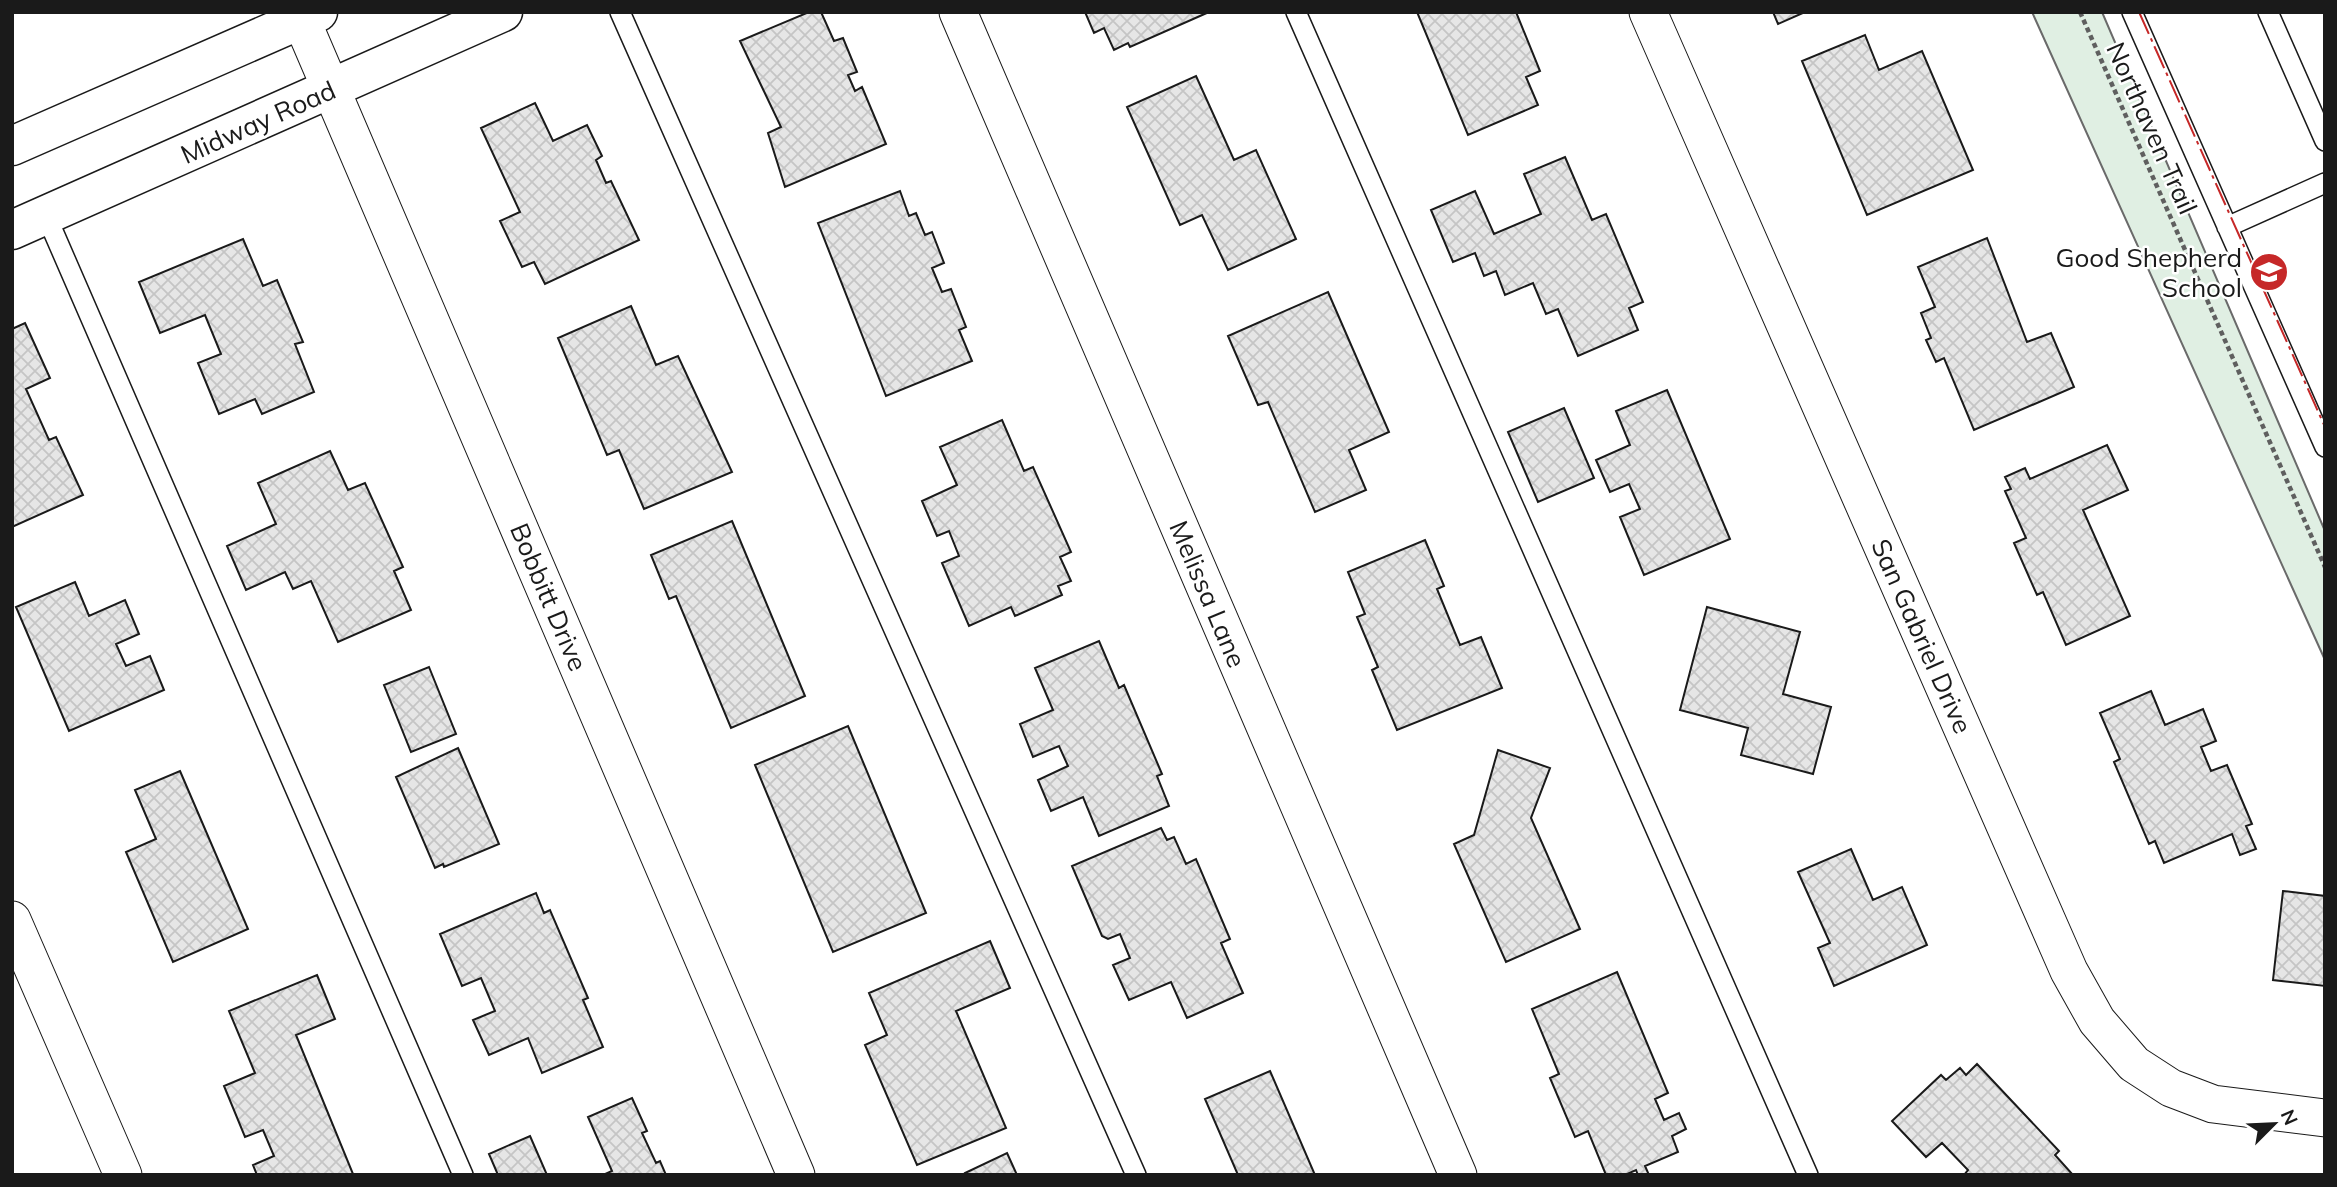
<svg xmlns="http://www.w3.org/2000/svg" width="2337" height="1187" font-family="Mulish,sans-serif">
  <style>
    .green { fill: #e0efe3; stroke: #6a6a6a; stroke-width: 2 }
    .building { fill: url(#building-cross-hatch); stroke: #1a1a1a; stroke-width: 2 }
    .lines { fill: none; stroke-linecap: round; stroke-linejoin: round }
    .service-casing { stroke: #1a1a1a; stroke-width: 22 }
    .minor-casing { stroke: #1a1a1a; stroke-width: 39 }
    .secondary-casing { stroke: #1a1a1a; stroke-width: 41 }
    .path { stroke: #5f5f5f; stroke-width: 4.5; stroke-dasharray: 5 3.5; stroke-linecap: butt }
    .service { stroke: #fff; stroke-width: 19 }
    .minor { stroke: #fff; stroke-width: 37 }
    .secondary { stroke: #fff; stroke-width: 38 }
    .power { stroke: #c62828; stroke-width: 2; stroke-dasharray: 24 5 3.5 5; stroke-linecap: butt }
    .labels { text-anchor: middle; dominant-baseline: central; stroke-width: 5; stroke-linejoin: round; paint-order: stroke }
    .street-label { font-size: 26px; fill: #1a1a1a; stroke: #fff }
    .poi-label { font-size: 26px; fill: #1a1a1a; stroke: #fff; text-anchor: end }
  </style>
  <defs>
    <pattern id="building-cross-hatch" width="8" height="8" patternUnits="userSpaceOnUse" patternTransform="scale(1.75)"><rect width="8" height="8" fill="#e6e6e6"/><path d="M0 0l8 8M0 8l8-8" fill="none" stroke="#c5c5c5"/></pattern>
  </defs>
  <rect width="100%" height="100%" fill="#fff"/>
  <path class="green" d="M 2032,12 L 2102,12 L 2325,531 L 2325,660 Z"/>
  <path class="building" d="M 809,12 L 821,12 L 834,41 L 843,38 L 857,72 L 848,75 L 855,91 L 862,87 L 886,144 L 785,187 L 768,133 L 781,127 L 740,41 Z
    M 1085,12 L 1209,12 L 1130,47 L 1128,43 L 1114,50 L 1104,28 L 1094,33 Z
    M 1417,12 L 1516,12 L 1540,71 L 1526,77 L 1538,105 L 1468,135 Z
    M 1773,12 L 1805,12 L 1778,24 Z
    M 1865,35 L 1879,70 L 1922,51 L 1973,170 L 1867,215 L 1802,61 Z
    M 1196,76 L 1234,160 L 1256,150 L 1296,239 L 1228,270 L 1202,215 L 1180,225 L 1127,107 Z
    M 535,103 L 553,141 L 587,125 L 602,156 L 596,160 L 606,183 L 611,181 L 639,240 L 545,284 L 534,262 L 522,267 L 500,221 L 520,212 L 481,128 Z
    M 1565,157 L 1592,220 L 1606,214 L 1643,302 L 1629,308 L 1638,330 L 1578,356 L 1558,309 L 1546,314 L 1533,283 L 1505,295 L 1496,271 L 1484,276 L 1475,253 L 1453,262 L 1431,210 L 1475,191 L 1494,234 L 1541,214 L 1524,174 Z
    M 900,191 L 909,216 L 916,213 L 925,235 L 932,232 L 944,263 L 932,268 L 942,292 L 951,289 L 966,327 L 959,330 L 972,361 L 886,396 L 818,223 Z
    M 1987,238 L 2027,342 L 2051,333 L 2074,387 L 1974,430 L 1944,358 L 1936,362 L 1926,340 L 1931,338 L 1921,313 L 1935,307 L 1918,267 Z
    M 243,239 L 263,286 L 277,280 L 303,342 L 295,344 L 314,392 L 262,414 L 255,399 L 219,414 L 198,363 L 221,354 L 205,315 L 160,333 L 139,282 Z
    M 1328,292 L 1389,432 L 1349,450 L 1366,490 L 1315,512 L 1268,402 L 1258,405 L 1228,336 Z
    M 631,306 L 656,365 L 678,356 L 732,472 L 644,509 L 619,450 L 607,455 L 558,338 Z
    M 25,323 L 50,378 L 26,389 L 49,440 L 56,437 L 83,495 L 12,527 L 12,329 Z
    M 1667,390 L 1730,539 L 1644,575 L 1620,517 L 1640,509 L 1629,484 L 1610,492 L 1596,460 L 1630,445 L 1616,411 Z
    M 1564,408 L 1594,478 L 1538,502 L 1508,432 Z
    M 1002,420 L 1024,471 L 1033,467 L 1071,552 L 1060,557 L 1071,581 L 1058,586 L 1062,595 L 1015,616 L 1011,607 L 969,626 L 942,563 L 959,556 L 949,531 L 937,536 L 922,501 L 957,485 L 940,447 Z
    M 2107,445 L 2128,490 L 2083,510 L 2130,616 L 2066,645 L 2043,592 L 2037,595 L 2014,543 L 2026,538 L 2005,491 L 2011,489 L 2005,477 L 2025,468 L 2030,479 Z
    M 330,451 L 348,490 L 365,483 L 403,567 L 394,571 L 411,610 L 338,642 L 311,581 L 293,589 L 285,572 L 246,590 L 227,546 L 276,524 L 258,483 Z
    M 732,521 L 805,696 L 731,728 L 676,596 L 669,599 L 651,555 Z
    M 1425,540 L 1444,586 L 1437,589 L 1460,645 L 1481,637 L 1502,688 L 1397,730 L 1372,670 L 1378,667 L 1357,617 L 1365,614 L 1348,572 Z
    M 75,582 L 89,616 L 125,600 L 139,634 L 116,644 L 126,666 L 150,656 L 164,690 L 69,731 L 16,607 Z
    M 1707,607 L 1800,632 L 1783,694 L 1831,707 L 1813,774 L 1741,755 L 1748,728 L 1680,710 Z
    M 1099,641 L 1119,688 L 1124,685 L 1162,774 L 1157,776 L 1169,806 L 1099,836 L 1083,797 L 1051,811 L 1038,780 L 1068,766 L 1059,746 L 1033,757 L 1020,724 L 1053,710 L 1035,668 Z
    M 429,667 L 456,734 L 411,752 L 384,685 Z
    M 2151,691 L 2165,725 L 2203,709 L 2216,741 L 2201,747 L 2211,771 L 2227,765 L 2252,824 L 2246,826 L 2256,849 L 2240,855 L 2232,834 L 2164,863 L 2155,841 L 2149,844 L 2114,762 L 2120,759 L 2100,713 Z
    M 848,726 L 926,913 L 833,952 L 755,765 Z
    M 458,748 L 499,844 L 444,867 L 443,864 L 435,868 L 396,777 Z
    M 1498,750 L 1550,768 L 1531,818 L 1580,929 L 1506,962 L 1454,844 L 1474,835 Z
    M 180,771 L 248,929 L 173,962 L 126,852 L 156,839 L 135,790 Z
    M 1161,828 L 1167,840 L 1174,837 L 1186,864 L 1196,859 L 1230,939 L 1221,943 L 1243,993 L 1187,1018 L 1171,982 L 1129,1000 L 1113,965 L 1130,958 L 1120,934 L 1108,939 L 1102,936 L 1072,866 Z
    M 1851,849 L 1873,900 L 1902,887 L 1927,945 L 1834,986 L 1818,948 L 1830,943 L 1798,872 Z
    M 2283,891 L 2325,896 L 2325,986 L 2273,980 Z
    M 536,893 L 544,913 L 550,910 L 588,998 L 583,1000 L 603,1047 L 542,1073 L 528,1038 L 489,1055 L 473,1020 L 495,1011 L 481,978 L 462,986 L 440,934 Z
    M 990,941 L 1010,988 L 956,1011 L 1006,1128 L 917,1165 L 865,1045 L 887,1035 L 869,993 Z
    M 1617,972 L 1668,1093 L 1655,1099 L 1664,1120 L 1679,1113 L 1686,1129 L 1672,1136 L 1678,1152 L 1645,1166 L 1649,1175 L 1638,1175 L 1636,1170 L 1625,1175 L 1606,1175 L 1588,1131 L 1575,1137 L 1550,1078 L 1559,1074 L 1532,1009 Z
    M 317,975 L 335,1019 L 296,1035 L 353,1174 L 257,1175 L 253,1165 L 274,1156 L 263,1130 L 245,1137 L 224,1086 L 255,1073 L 229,1011 Z
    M 1977,1064 L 2059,1151 L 2055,1155 L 2073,1175 L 1964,1175 L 1968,1170 L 1942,1143 L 1926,1157 L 1892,1121 L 1941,1075 L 1946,1080 L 1960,1068 L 1966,1075 Z
    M 1270,1071 L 1315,1175 L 1238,1175 L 1205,1099 Z
    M 632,1098 L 647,1131 L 642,1133 L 656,1163 L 660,1161 L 666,1175 L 603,1175 L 612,1171 L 588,1117 Z
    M 530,1136 L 547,1175 L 498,1175 L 489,1154 Z
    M 1007,1153 L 1017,1175 L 966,1175 L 965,1173 Z"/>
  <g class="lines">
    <defs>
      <path id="service" d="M 620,12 L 1136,1175
        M 1296,12 L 1808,1175
        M 2132,12 L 2325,447
        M 2268,12 L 2325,141
        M 46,215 L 463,1175
        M 2227,227 L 2325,183"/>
      <path id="minor" d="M 958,12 L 1458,1175
        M 1648,12 L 2069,971 L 2097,1021 L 2134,1064 L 2171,1088 L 2213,1104 L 2325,1118
        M 301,19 L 796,1175
        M 12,920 L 123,1175"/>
      <path id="secondary" d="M 12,146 L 318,12
        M 12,230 L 503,12"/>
    </defs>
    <use href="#service" class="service-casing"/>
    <use href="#minor" class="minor-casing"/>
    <use href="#secondary" class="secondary-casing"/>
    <path class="path" d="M 2080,12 L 2325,567"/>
    <use href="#service" class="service"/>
    <use href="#minor" class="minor"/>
    <use href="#secondary" class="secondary"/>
    <path class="power" d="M 2139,12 L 2325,427"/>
  </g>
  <defs>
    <symbol id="school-disc" viewBox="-11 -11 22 22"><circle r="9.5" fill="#c62828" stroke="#fff"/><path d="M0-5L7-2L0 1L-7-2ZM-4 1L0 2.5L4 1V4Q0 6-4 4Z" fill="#fff"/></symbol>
  </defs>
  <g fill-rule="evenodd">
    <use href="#school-disc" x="2247" y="250" width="44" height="44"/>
  </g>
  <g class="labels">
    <g class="street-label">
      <text transform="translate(258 122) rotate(-24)">Midway Road</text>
      <text transform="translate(2152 128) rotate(66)">Northaven Trail</text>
      <text transform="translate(1208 594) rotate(67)">Melissa Lane</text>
      <text transform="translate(549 597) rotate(67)">Bobbitt Drive</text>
      <text transform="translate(1922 636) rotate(66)">San Gabriel Drive</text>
    </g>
    <g class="poi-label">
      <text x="2242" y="257">Good Shepherd<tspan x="2242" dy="30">School</tspan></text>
    </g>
  </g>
  <rect width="2337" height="1187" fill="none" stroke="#1a1a1a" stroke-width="28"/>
  <g transform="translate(2274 1124) rotate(66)" stroke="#ffffff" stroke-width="5" paint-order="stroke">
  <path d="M0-5L12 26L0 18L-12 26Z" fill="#1a1a1a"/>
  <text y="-10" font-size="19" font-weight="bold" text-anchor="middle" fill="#1a1a1a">N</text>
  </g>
</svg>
